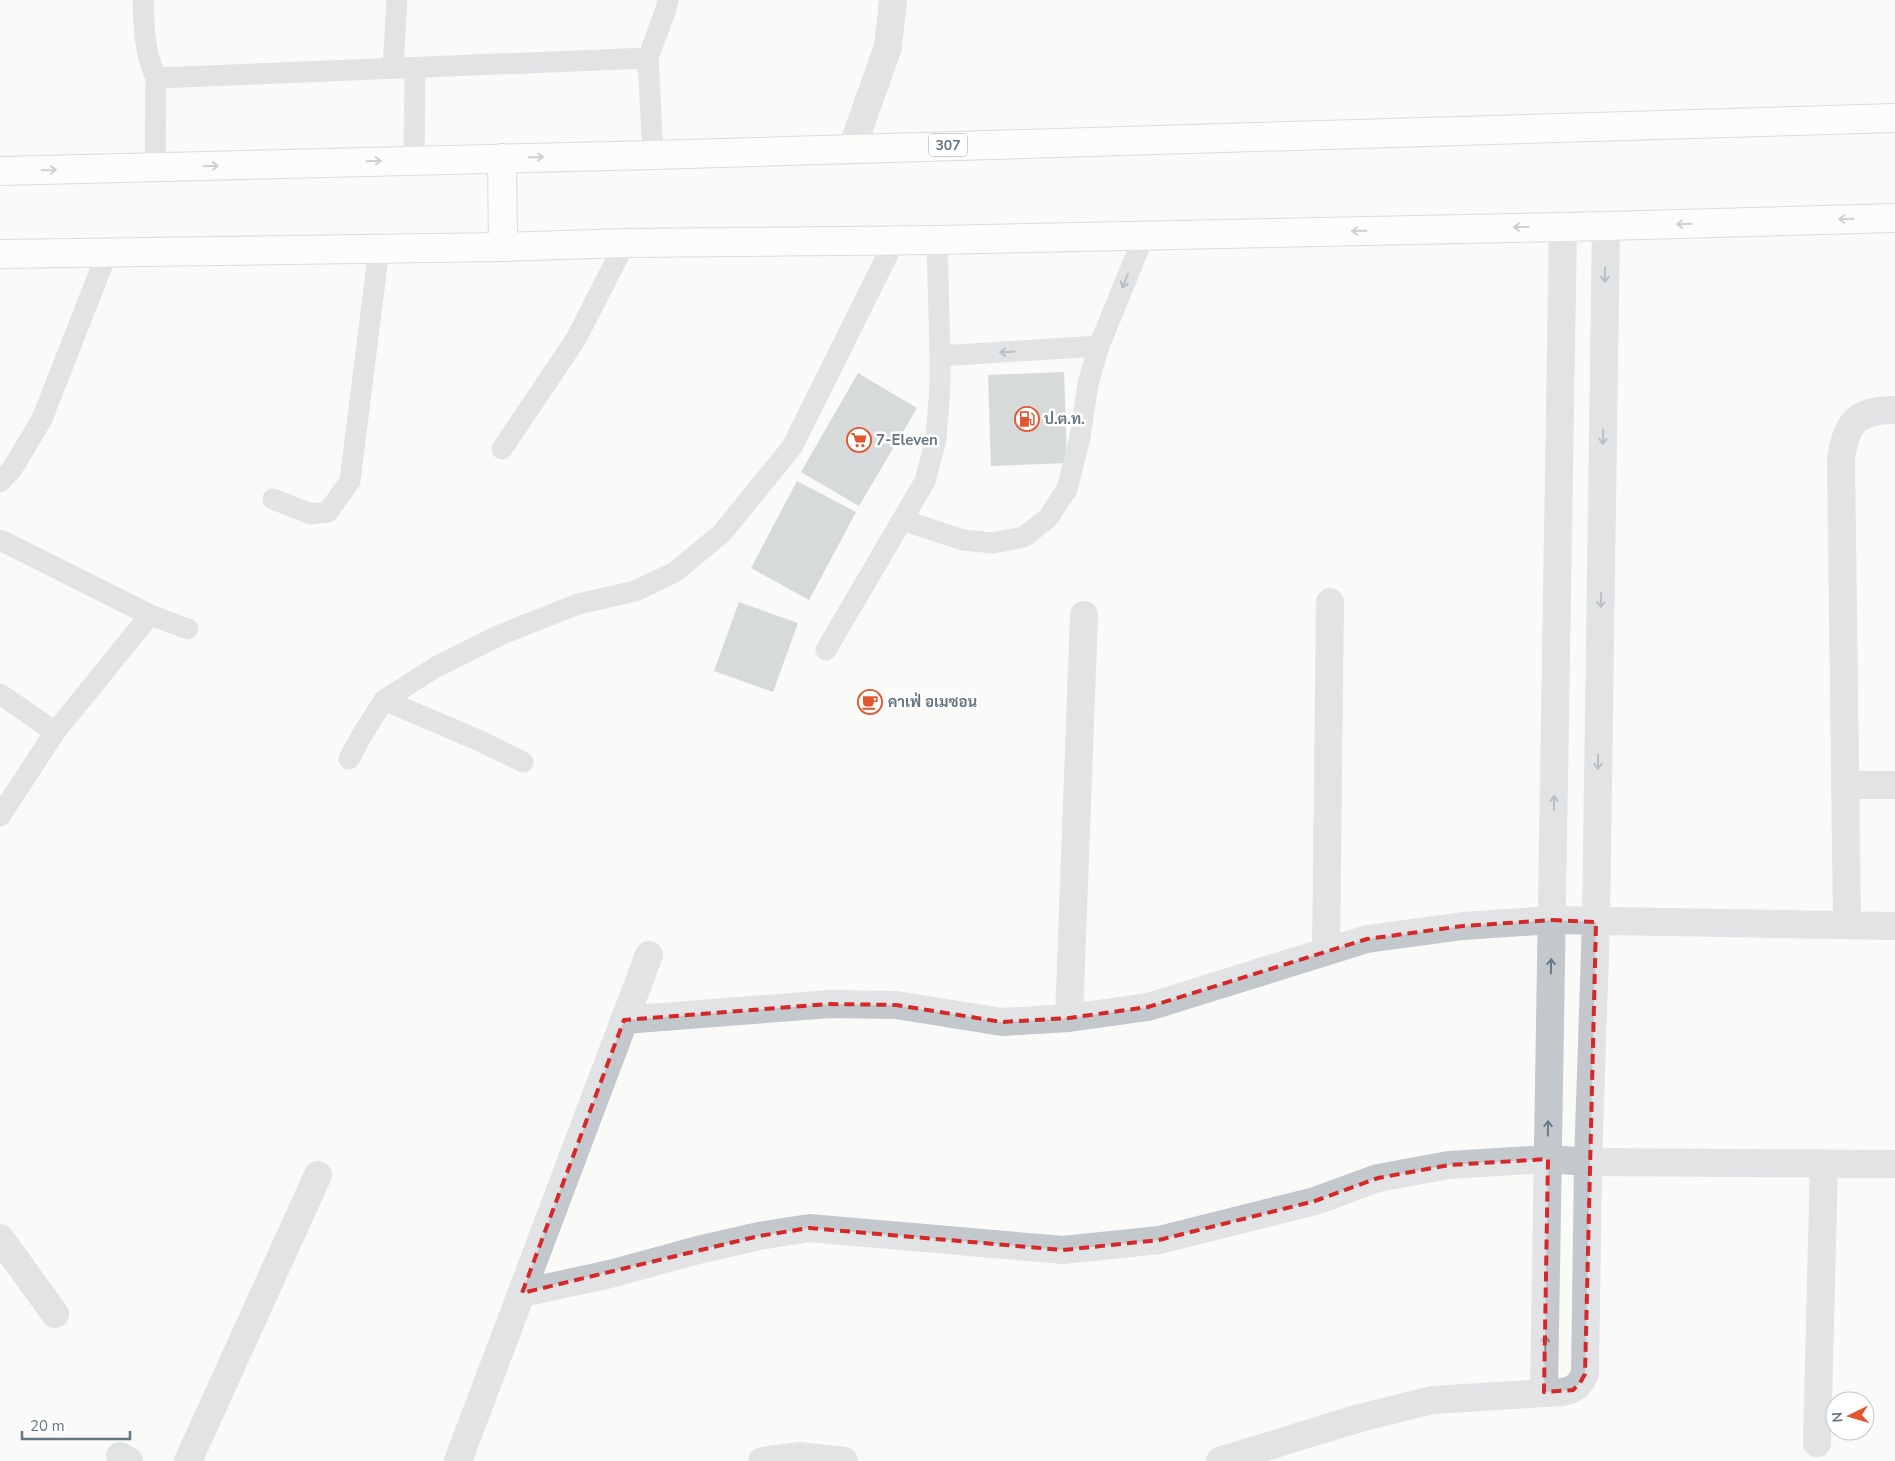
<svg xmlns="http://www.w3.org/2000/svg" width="1895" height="1461" font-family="'Nunito Sans',Sarabun,sans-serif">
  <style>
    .building { fill: #aab3b9 }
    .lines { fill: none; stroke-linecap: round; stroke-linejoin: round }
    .primary-casing { stroke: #b5babe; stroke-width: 30 }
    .service { stroke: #c3c8cc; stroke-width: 21 }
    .minor { stroke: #c3c8cc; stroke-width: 28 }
    .primary { stroke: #fff; stroke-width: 28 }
    .oneway { stroke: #939fa8 }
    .oneway2 { stroke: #6a7a87 }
    .marked { fill: none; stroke: #d62828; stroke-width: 4; stroke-dasharray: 10 6; stroke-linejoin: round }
    .labels { text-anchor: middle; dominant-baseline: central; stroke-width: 5; stroke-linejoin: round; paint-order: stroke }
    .shield { fill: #fff; stroke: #939fa8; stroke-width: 1 }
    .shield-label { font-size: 14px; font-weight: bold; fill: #657683 }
    .poi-label { font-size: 15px; font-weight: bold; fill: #657683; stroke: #fff; text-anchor: start }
  </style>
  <rect width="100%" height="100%" fill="#fafaf8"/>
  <path class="building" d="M 1064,372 L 1067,463 L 991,466 L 988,375 Z
    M 858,373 L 917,408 L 859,506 L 801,472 Z
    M 797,481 L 856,512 L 809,600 L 751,568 Z
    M 739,602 L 798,623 L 773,692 L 714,671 Z"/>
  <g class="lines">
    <defs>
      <path id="primary" d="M 502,158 L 503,247
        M 0,171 L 653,155 L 1895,118
        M 0,254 L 503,247 L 625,243 L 937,240 L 1606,226 L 1895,218"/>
    </defs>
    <use href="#primary" class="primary-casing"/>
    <path class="service" d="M 143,0 C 144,28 144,51 156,78 L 155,167
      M 393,68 L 397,0
      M 156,78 L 648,58
      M 653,155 L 648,58 L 666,9 L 668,0
      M 414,160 L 415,68
      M 937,240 L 940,356 L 1099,346 L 1144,236
      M 502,449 L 576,339 L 625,243
      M 0,482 L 12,469 L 42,419 L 107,253
      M 273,499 L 311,514 L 328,512 L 350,481 L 379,249
      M 902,520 L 963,540 L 993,543 L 1024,537 L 1048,518 L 1067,489 L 1080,437 L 1088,384 L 1099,346
      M 0,540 L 150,615 L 188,629
      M 826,650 L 925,481 L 936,439 L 940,387 L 940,356
      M 0,694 L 55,732
      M 384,700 L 478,740 L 523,762
      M 349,759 L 362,735 L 384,700 L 436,667 L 500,635 L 578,604 L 635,591 L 675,572 L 722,533 L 792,447 L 895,240
      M 0,816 L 55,732 L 150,615"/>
    <path class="minor" d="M 852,148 L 888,47 L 893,0
      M 1845,785 L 1895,785
      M 1847,925 L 1841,459 C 1846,422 1857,410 1895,410
      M 1326,952 L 1330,602
      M 1069,1018 L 1084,615
      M 624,1020 L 830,1004 L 896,1005 L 1002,1022 L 1069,1018 L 1148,1007 L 1367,939 L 1463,926 L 1552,920 L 1895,926
      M 0,1238 L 55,1314
      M 522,1293 L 610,1274 L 698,1250 L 759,1236 L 809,1228 L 1063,1250 L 1159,1240 L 1315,1201 L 1378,1178 L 1449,1165 L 1548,1159 L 1588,1162 L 1895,1164
      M 1544,1392 L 1563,226
      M 1817,1443 L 1824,1164
      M 120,1456 L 129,1461
      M 188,1461 L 318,1175
      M 458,1461 L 649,955
      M 762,1461 L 799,1456 L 844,1461
      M 1220,1461 L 1356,1419 L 1432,1400 L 1562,1392 C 1574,1390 1579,1386 1585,1374 L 1588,1162 L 1596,922 L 1606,226"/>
    <use href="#primary" class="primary"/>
  </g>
  <defs><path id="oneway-shaft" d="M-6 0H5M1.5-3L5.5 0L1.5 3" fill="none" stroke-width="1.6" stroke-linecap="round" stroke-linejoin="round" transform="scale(1.25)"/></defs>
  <g class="oneway">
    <use href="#oneway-shaft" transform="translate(536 157) rotate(-1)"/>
    <use href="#oneway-shaft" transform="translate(374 161) rotate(-2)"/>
    <use href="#oneway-shaft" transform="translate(211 166) rotate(-2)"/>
    <use href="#oneway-shaft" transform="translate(49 170) rotate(-1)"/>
    <use href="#oneway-shaft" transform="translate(1846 219) rotate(178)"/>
    <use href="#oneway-shaft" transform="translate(1684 224) rotate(178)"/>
    <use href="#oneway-shaft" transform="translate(1521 227) rotate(179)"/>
    <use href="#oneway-shaft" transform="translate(1359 231) rotate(179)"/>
  </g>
  <g class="oneway2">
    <use href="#oneway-shaft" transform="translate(1605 275) rotate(91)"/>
    <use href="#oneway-shaft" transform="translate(1125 281) rotate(112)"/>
    <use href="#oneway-shaft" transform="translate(1007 352) rotate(176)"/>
    <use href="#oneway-shaft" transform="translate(1603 437) rotate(91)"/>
    <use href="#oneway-shaft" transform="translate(1601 600) rotate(91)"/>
    <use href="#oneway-shaft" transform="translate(1598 762) rotate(91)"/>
    <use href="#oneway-shaft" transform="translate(1554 803) rotate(-89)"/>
    <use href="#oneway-shaft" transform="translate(1551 966) rotate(-89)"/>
    <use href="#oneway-shaft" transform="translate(1548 1128) rotate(-89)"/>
    <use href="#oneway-shaft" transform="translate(1545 1343) rotate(-89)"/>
  </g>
  <path d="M0 0H1895V1461H0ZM 1552,920 L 1596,922 L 1585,1374 L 1580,1383 L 1573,1390 L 1544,1392 L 1548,1159 L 1449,1165 L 1378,1178 L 1315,1201 L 1159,1240 L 1063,1250 L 809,1228 L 759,1236 L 522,1293 L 624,1020 L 830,1004 L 896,1005 L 1002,1022 L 1069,1018 L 1148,1007 L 1367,939 L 1463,926 Z" fill="#fafaf8" fill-opacity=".55" fill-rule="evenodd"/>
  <path class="marked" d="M 1552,920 L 1596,922 L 1585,1374 L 1580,1383 L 1573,1390 L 1544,1392 L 1548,1159 L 1449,1165 L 1378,1178 L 1315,1201 L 1159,1240 L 1063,1250 L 809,1228 L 759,1236 L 522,1293 L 624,1020 L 830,1004 L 896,1005 L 1002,1022 L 1069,1018 L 1148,1007 L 1367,939 L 1463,926 Z"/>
  <defs>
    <symbol id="fuel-ring" viewBox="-11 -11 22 22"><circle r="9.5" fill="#fff" stroke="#e4572e" stroke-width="1.5"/><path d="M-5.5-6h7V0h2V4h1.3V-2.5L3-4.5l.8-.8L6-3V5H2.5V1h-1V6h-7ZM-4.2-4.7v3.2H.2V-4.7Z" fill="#e4572e"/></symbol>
    <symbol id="supermarket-ring" viewBox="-11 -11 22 22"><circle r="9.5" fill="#fff" stroke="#e4572e" stroke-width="1.5"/><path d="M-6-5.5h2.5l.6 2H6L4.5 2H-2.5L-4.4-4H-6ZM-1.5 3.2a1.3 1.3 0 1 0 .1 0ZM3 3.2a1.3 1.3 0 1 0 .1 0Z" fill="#e4572e"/></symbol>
    <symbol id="cafe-ring" viewBox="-11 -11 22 22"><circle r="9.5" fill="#fff" stroke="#e4572e" stroke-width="1.5"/><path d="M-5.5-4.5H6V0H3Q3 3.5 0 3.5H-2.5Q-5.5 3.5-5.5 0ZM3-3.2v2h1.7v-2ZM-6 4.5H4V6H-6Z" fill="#e4572e"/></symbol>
  </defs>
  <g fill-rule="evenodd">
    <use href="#fuel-ring" x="1013" y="405" width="28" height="28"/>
    <use href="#supermarket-ring" x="845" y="426" width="28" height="28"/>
    <use href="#cafe-ring" x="856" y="688" width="28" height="28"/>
  </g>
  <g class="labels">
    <rect class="shield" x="929" y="133.5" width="38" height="23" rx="4"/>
    <g class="shield-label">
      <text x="948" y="145">307</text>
    </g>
    <g class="poi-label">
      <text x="1044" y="419">ป.ต.ท.</text>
      <text x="876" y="440">7-Eleven</text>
      <text x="888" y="702">คาเฟ่ อเมซอน</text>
    </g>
  </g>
  <g transform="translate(1850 1416) rotate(265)"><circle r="24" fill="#ffffff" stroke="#c1c8cd"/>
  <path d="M0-4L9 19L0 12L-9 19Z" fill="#e4572e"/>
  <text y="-8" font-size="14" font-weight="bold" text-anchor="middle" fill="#657683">N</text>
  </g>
  <path d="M22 1431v8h108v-8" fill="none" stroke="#657683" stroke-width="2.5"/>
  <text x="30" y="1431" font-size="15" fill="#657683" stroke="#ffffff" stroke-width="4" paint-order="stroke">20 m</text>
</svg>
